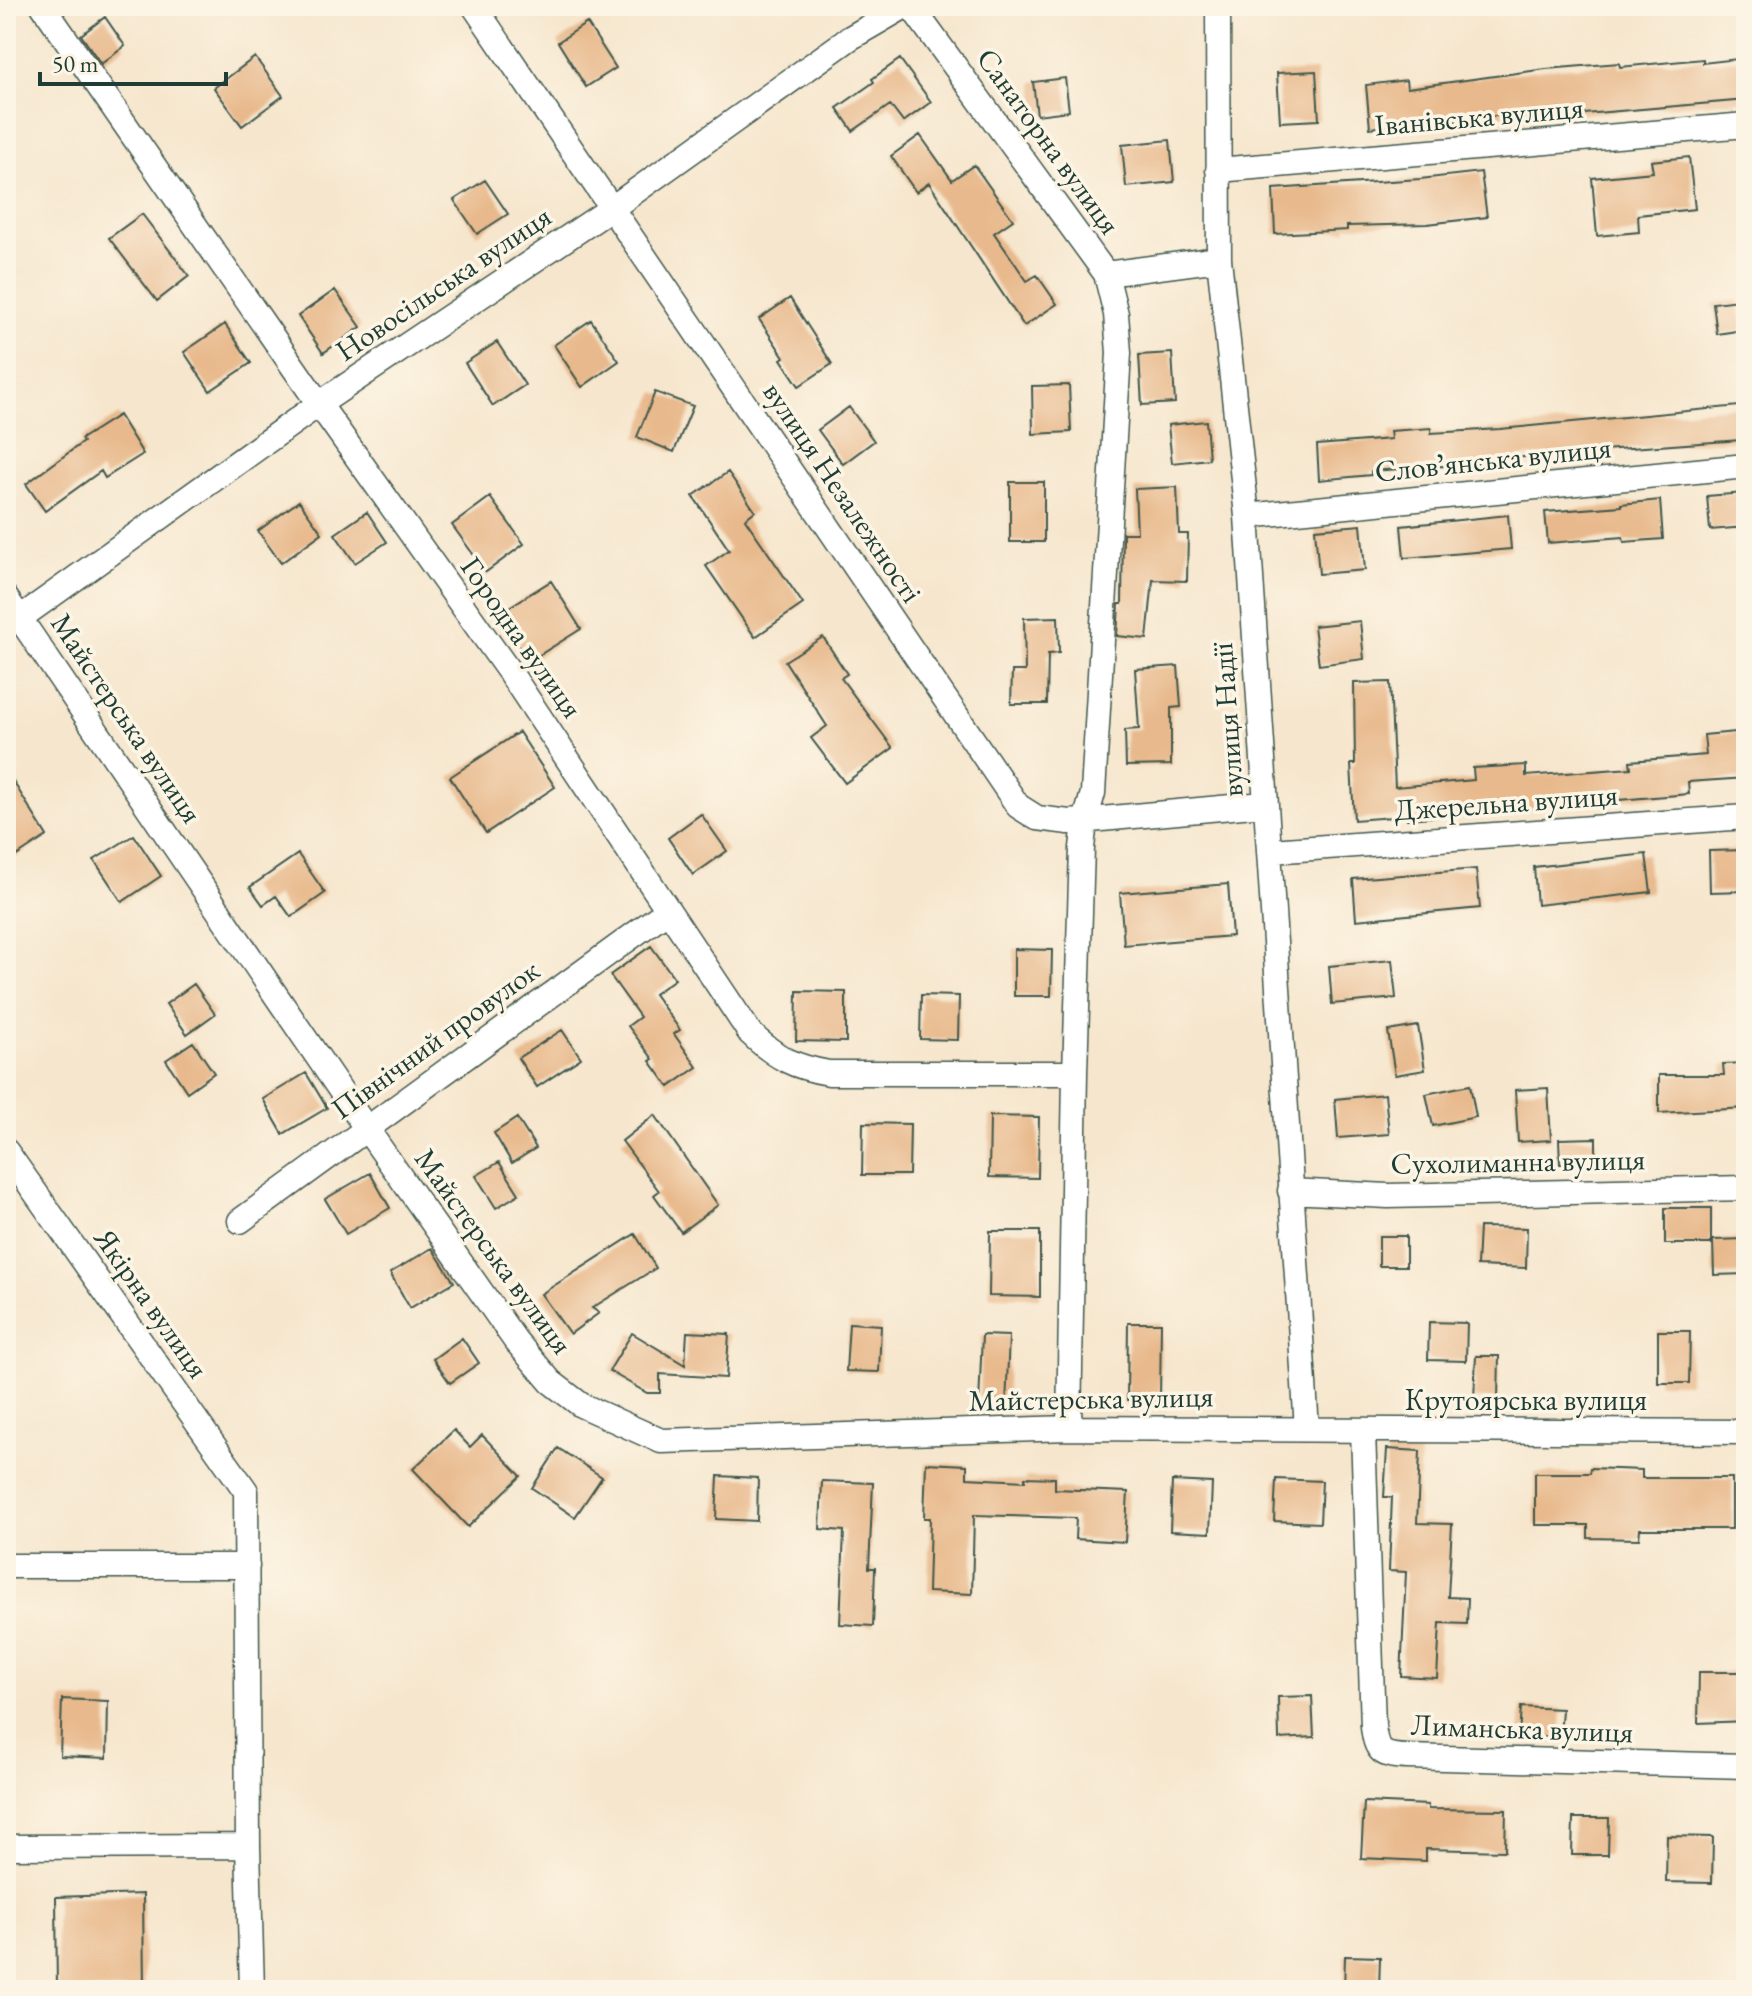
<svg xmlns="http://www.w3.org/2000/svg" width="1752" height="1996" font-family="'EB Garamond',serif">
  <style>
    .building { fill: #e8b98c }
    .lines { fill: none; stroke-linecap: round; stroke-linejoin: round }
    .minor-casing { stroke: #3f564b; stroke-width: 27 }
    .minor { stroke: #fff; stroke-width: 24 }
    .labels { text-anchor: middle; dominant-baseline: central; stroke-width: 7; stroke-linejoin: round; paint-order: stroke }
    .street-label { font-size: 30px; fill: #1f3d34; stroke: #fcf5e5 }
  </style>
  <rect width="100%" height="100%" fill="#fcf5e5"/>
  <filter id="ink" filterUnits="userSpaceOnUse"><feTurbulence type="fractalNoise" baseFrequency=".0125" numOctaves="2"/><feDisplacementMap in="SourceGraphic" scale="16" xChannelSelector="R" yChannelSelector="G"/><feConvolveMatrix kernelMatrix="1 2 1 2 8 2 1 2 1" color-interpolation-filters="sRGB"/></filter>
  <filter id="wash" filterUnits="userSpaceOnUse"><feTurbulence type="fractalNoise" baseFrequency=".006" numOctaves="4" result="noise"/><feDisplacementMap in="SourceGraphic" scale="32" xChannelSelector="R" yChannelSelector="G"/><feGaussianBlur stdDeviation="1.8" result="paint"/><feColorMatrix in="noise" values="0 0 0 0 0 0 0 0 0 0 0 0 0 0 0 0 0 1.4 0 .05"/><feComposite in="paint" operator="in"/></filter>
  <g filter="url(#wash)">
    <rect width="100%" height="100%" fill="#f6e6cd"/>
    <g id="blocks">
      <path class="building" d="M 105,17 L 125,46 L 101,64 L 81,35 Z
        M 587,23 L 616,68 L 586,87 L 558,42 Z
        M 255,57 L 283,96 L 242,126 L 214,88 Z
        M 1746,58 L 1746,100 L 1503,121 L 1503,115 L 1439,124 L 1438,120 L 1370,128 L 1366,85 L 1406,80 L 1407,88 L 1546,69 L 1619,63 L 1620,67 L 1703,59 L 1703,63 Z
        M 900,59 L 931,102 L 903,122 L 890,105 L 853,131 L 837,108 L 874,82 L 872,79 Z
        M 1316,71 L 1319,120 L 1280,122 L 1277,73 Z
        M 1065,78 L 1069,111 L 1037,115 L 1033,82 Z
        M 920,135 L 952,180 L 974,165 L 1013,220 L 994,233 L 1027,281 L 1037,275 L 1057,304 L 1024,326 L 929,183 L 916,192 L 891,156 Z
        M 1170,140 L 1174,182 L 1126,187 L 1122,145 Z
        M 1689,157 L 1695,209 L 1638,215 L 1639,232 L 1597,236 L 1592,178 L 1653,172 L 1651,161 Z
        M 1481,172 L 1487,217 L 1427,224 L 1347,226 L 1347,230 L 1275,234 L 1273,189 L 1420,179 Z
        M 485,180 L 508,214 L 477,234 L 454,200 Z
        M 142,214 L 189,276 L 157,301 L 109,238 Z
        M 335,290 L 361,327 L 323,353 L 298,316 Z
        M 790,298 L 832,364 L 799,386 L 781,359 L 784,357 L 759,319 Z
        M 1738,300 L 1743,330 L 1717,334 L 1713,303 Z
        M 591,320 L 619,361 L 582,387 L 554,345 Z
        M 225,324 L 251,363 L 210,391 L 184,352 Z
        M 497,342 L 525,385 L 493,406 L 465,363 Z
        M 1172,353 L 1175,403 L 1142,405 L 1139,355 Z
        M 1069,385 L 1071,432 L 1033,434 L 1032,386 Z
        M 655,392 L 693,406 L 674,452 L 637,437 Z
        M 1739,406 L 1741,440 L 1575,452 L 1503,459 L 1503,462 L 1371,471 L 1371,475 L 1319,480 L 1317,445 L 1391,439 L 1390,431 L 1431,428 L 1431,433 L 1500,429 Z
        M 849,407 L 874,441 L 843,464 L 818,430 Z
        M 119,415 L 143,454 L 105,478 L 101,471 L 45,511 L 26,484 L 83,442 L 81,439 Z
        M 1206,421 L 1209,459 L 1172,463 L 1168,425 Z
        M 728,472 L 755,511 L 745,519 L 803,604 L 755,637 L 706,566 L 729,550 L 693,496 Z
        M 1010,482 L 1044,482 L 1044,542 L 1010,542 Z
        M 1177,487 L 1179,534 L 1188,534 L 1187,581 L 1153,580 L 1147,639 L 1117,636 L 1119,604 L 1122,604 L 1123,533 L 1137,533 L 1135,489 Z
        M 1744,493 L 1746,527 L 1710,530 L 1707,496 Z
        M 490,497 L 524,544 L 486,572 L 452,525 Z
        M 1660,500 L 1663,539 L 1624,542 L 1623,537 L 1548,543 L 1545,512 L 1621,506 L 1621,504 Z
        M 299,501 L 322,533 L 281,563 L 258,531 Z
        M 367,512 L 387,542 L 355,563 L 335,534 Z
        M 1508,515 L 1511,549 L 1404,558 L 1401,526 Z
        M 1361,525 L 1365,570 L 1319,574 L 1315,529 Z
        M 551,581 L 581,629 L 528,662 L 498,614 Z
        M 1058,617 L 1059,653 L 1048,654 L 1047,704 L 1011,704 L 1012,671 L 1025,671 L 1024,618 Z
        M 1360,621 L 1364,659 L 1319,665 L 1314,626 Z
        M 823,637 L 847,674 L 841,678 L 893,748 L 845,783 L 811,738 L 827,726 L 785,661 Z
        M 1178,666 L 1181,707 L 1171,708 L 1171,765 L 1126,766 L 1125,730 L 1139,729 L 1135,669 Z
        M 1390,682 L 1395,787 L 1474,780 L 1473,768 L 1526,765 L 1526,776 L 1631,768 L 1630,761 L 1706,755 L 1704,735 L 1746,731 L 1746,778 L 1688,782 L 1689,794 L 1607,801 L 1607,803 L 1407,819 L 1406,816 L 1354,820 L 1351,764 L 1355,764 L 1354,683 Z
        M 519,732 L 555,787 L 486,833 L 450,777 Z
        M 6,770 L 47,836 L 6,863 Z
        M 701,814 L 727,851 L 693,875 L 668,838 Z
        M 134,835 L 161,876 L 122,902 L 94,860 Z
        M 1746,850 L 1746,891 L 1710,892 L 1709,851 Z
        M 298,854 L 325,893 L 291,917 L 276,896 L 263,905 L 250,887 Z
        M 1646,854 L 1651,892 L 1537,905 L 1534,867 Z
        M 1476,869 L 1480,908 L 1356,920 L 1353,879 Z
        M 1228,884 L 1232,936 L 1124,945 L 1120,893 Z
        M 651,946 L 675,979 L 654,994 L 680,1030 L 674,1034 L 697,1067 L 669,1087 L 650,1061 L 653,1059 L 628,1026 L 640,1017 L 610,975 Z
        M 1014,949 L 1052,950 L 1051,996 L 1014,996 Z
        M 1392,960 L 1396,998 L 1332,1004 L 1329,966 Z
        M 194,984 L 215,1014 L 187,1034 L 166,1004 Z
        M 797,991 L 846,992 L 846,1042 L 796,1041 Z
        M 921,995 L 959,996 L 958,1040 L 920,1039 Z
        M 1418,1026 L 1425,1070 L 1395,1075 L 1388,1031 Z
        M 562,1030 L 581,1058 L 537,1087 L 518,1058 Z
        M 193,1042 L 214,1073 L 187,1092 L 166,1060 Z
        M 1746,1063 L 1746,1108 L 1659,1113 L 1659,1075 L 1724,1075 L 1723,1064 Z
        M 306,1073 L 327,1108 L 283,1134 L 263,1099 Z
        M 1470,1085 L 1476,1117 L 1433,1126 L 1426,1094 Z
        M 1548,1088 L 1551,1140 L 1518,1142 L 1515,1090 Z
        M 1385,1094 L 1389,1134 L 1338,1138 L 1335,1099 Z
        M 655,1115 L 718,1205 L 681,1232 L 654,1195 L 659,1191 L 622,1141 Z
        M 990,1116 L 1039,1117 L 1038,1178 L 989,1177 Z
        M 517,1118 L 536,1148 L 512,1163 L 494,1133 Z
        M 863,1123 L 910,1124 L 909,1175 L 862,1175 Z
        M 1596,1138 L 1596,1164 L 1560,1164 L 1559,1139 Z
        M 499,1162 L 519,1194 L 496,1208 L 476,1176 Z
        M 370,1173 L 390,1208 L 346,1234 L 325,1199 Z
        M 1665,1208 L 1711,1208 L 1711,1244 L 1665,1244 Z
        M 1479,1227 L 1527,1228 L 1526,1268 L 1477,1266 Z
        M 990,1231 L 1040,1231 L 1040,1297 L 989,1296 Z
        M 635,1234 L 656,1268 L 592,1308 L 599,1313 L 570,1334 L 541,1294 Z
        M 1379,1236 L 1406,1236 L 1406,1266 L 1379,1266 Z
        M 1746,1239 L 1746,1274 L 1714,1275 L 1713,1240 Z
        M 432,1248 L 454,1282 L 410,1308 L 390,1273 Z
        M 1429,1322 L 1467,1323 L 1466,1361 L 1428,1360 Z
        M 849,1323 L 881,1325 L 879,1372 L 846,1371 Z
        M 1128,1323 L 1161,1323 L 1160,1400 L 1127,1400 Z
        M 1658,1331 L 1690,1331 L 1689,1383 L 1658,1383 Z
        M 687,1332 L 729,1334 L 726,1378 L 660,1374 L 660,1393 L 647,1393 L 609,1371 L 632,1333 L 685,1365 Z
        M 982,1335 L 1009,1336 L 1006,1406 L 979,1404 Z
        M 462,1338 L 479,1363 L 450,1383 L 433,1359 Z
        M 1476,1356 L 1499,1356 L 1498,1399 L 1474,1399 Z
        M 454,1430 L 470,1447 L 482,1435 L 521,1476 L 468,1527 L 413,1469 Z
        M 558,1448 L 602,1477 L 575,1517 L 532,1488 Z
        M 1387,1449 L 1420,1451 L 1417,1523 L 1452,1524 L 1448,1597 L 1468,1598 L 1467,1624 L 1440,1623 L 1437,1678 L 1401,1676 L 1406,1572 L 1389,1571 L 1392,1497 L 1384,1497 Z
        M 926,1463 L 967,1465 L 967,1478 L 1025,1481 L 1025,1477 L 1055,1478 L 1055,1489 L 1128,1492 L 1125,1542 L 1075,1539 L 1076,1518 L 974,1515 L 972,1594 L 928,1592 L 930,1518 L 924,1518 Z
        M 1591,1468 L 1642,1470 L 1642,1478 L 1732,1478 L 1732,1529 L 1640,1529 L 1639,1539 L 1588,1538 L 1588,1525 L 1535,1525 L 1535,1473 L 1590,1473 Z
        M 718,1476 L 758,1478 L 757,1521 L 716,1519 Z
        M 1276,1479 L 1322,1481 L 1320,1523 L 1274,1521 Z
        M 822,1481 L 873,1483 L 869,1568 L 875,1568 L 873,1626 L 840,1624 L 844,1531 L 820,1529 Z
        M 1172,1481 L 1212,1483 L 1210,1533 L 1170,1531 Z
        M 1699,1672 L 1746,1672 L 1746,1721 L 1698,1723 Z
        M 1312,1696 L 1314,1737 L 1279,1739 L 1278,1697 Z
        M 62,1699 L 108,1701 L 107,1758 L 60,1756 Z
        M 1521,1707 L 1562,1709 L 1560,1738 L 1519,1736 Z
        M 1364,1802 L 1428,1805 L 1428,1809 L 1506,1810 L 1505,1851 L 1426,1849 L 1426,1861 L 1361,1858 Z
        M 1573,1818 L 1609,1818 L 1608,1855 L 1572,1855 Z
        M 1667,1836 L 1713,1837 L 1712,1883 L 1666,1882 Z
        M 143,1894 L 144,1990 L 57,1990 L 56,1897 Z
        M 1345,1956 L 1380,1957 L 1379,1990 L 1344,1990 Z"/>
    </g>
  </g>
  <g filter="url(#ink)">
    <use href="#blocks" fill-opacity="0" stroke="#3f564b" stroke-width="2"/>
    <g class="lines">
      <defs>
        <path id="minor" d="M 43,6 L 319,404 L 513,677 L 750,1033 C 776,1058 794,1067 829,1073 L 1075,1073
          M 474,6 L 1018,806 L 1037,818 L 1069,822 L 1264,804
          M 911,6 L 1106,274 L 1116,314 L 1119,353 L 1093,793 L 1085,821 L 1082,848 L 1075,1073 L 1069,1428
          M 1218,6 L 1219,259 L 1247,516 L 1307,1429
          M 1218,170 L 1746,125
          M 1106,274 L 1219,259
          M 1247,516 L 1746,466
          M 6,598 L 366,1128 L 515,1340 L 551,1382 L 581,1405 L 661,1441 L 1069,1428 L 1746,1432
          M 20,618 L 319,404 L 612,208 L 850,38 L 905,6
          M 1271,851 L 1746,817
          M 6,1151 L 246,1491 L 248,1846 L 252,1990
          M 1290,1191 L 1388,1196 L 1746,1188
          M 240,1221 L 668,910
          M 1363,1431 L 1373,1726 C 1376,1752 1381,1756 1407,1757 L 1746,1766
          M 6,1566 L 247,1566
          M 6,1847 L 248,1846"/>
      </defs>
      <use href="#minor" class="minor-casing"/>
      <use href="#minor" class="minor"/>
    </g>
  </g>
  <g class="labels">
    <g class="street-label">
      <text transform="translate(1479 116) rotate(-5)">Іванівська вулиця</text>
      <text transform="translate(1049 141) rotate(54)">Санаторна вулиця</text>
      <text transform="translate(443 283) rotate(-34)">Новосільська вулиця</text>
      <text transform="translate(1493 459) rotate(-6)">Словʼянська вулиця</text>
      <text transform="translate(843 492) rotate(56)">вулиця Незалежності</text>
      <text transform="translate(522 637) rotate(55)">Городна вулиця</text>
      <text transform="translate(127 718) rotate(56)">Майстерська вулиця</text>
      <text transform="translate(1227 720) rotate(-94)">вулиця Надії</text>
      <text transform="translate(1506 802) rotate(-4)">Джерельна вулиця</text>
      <text transform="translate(435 1039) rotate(-36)">Північний провулок</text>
      <text transform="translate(1518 1161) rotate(-1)">Сухолиманна вулиця</text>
      <text transform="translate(494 1251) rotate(54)">Майстерська вулиця</text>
      <text transform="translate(152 1303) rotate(55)">Якірна вулиця</text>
      <text transform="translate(1091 1398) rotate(-1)">Майстерська вулиця</text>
      <text x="1526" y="1399">Крутоярська вулиця</text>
      <text transform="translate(1522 1728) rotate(2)">Лиманська вулиця</text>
    </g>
  </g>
  <rect width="1752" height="1996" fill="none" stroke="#fcf5e5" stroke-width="32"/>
  <path d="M40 72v12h186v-12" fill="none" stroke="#1f3d34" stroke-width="4"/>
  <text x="52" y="72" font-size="24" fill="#1f3d34" stroke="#fcf5e5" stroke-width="6" paint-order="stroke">50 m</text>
</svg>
